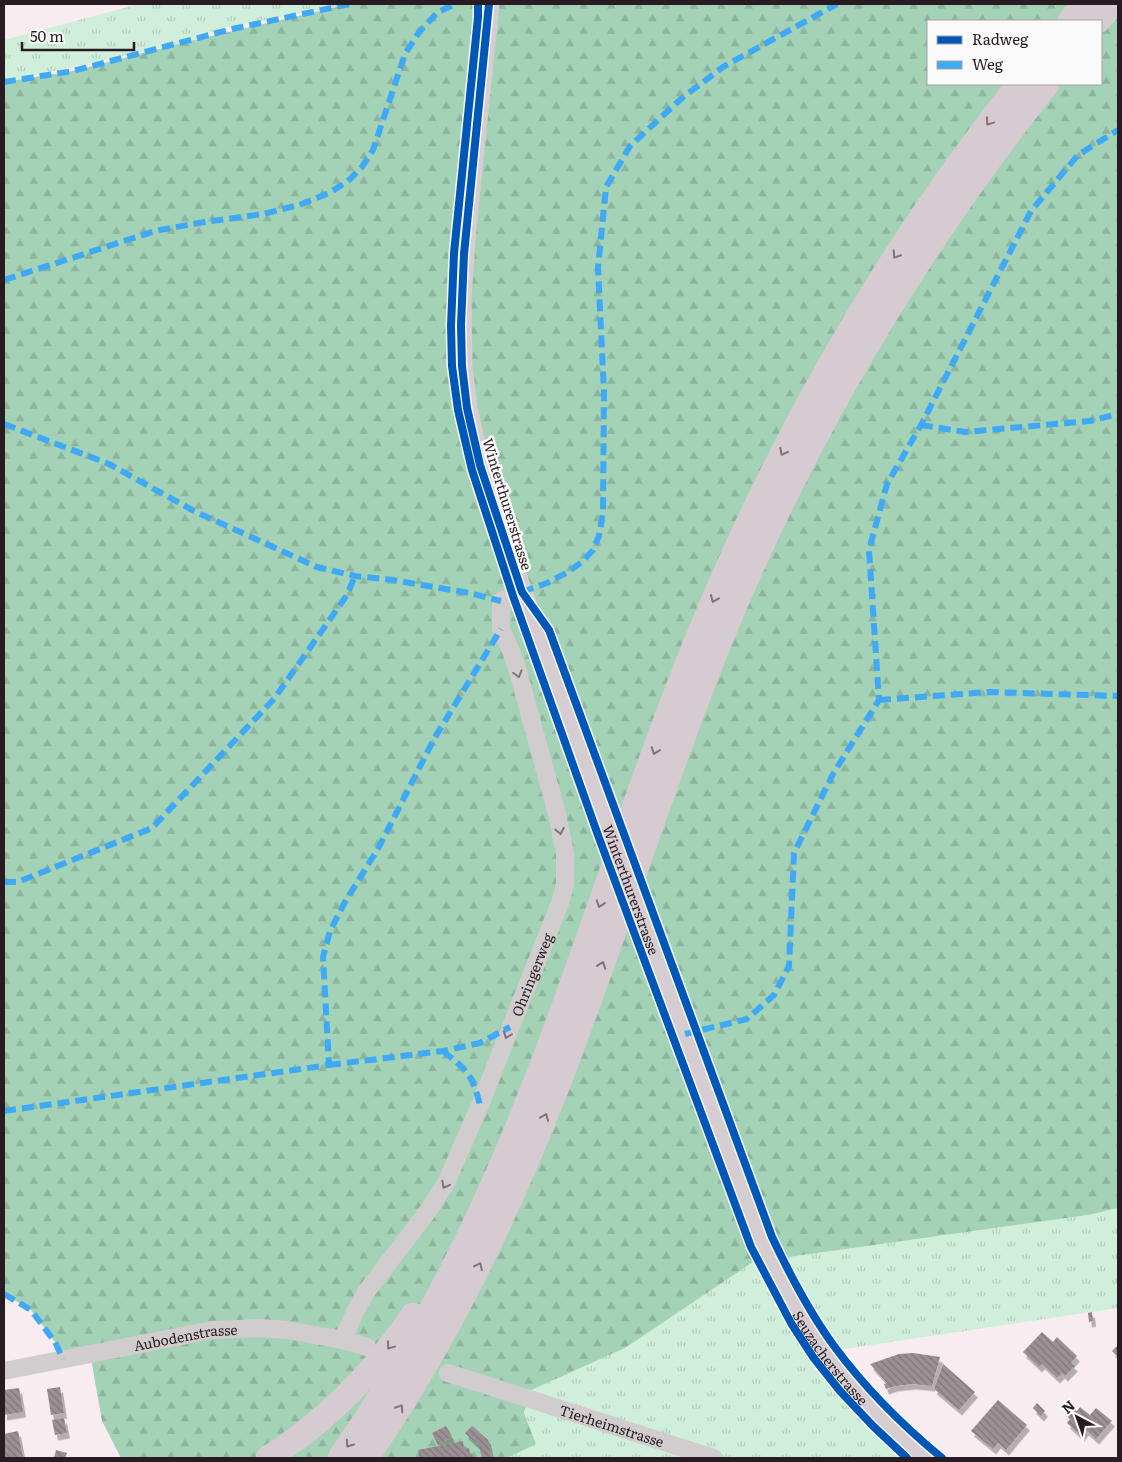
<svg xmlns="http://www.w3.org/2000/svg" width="1122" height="1462" font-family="Literata,serif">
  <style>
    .grass { fill: url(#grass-tufts) }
    .forest { fill: url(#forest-firs); fill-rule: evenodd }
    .building { fill: url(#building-back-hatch); filter: url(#shadow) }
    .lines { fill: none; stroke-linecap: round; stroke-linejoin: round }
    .minor { stroke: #d1cdcf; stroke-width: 18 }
    .major { stroke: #d5cdd1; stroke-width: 21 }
    .highway { stroke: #d6cbd0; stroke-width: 25 }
    .quiet { stroke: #3fa9f5; stroke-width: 6; stroke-dasharray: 12 6; stroke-linecap: butt }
    .cycleway-casing { stroke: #fafafa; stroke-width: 11 }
    .cycleway { stroke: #0057b8; stroke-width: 8 }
    .oneway { stroke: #807379 }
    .oneway2 { stroke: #7d7478 }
    .labels { text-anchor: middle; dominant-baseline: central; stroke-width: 5; stroke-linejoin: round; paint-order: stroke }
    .street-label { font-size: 14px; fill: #291b22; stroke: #fafafa }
  </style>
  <defs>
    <pattern id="grass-tufts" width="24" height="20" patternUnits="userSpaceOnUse" patternTransform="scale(1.25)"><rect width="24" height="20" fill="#cfefda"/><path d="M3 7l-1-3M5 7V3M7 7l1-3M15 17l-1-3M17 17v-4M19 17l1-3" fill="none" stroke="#b2ccbb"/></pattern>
    <pattern id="forest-firs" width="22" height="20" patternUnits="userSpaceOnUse" patternTransform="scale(1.25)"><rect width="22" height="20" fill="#a4d2b7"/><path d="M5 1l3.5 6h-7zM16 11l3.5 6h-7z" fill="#8db49d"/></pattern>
    <pattern id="building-back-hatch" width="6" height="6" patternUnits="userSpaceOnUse" patternTransform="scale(1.25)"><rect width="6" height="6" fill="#9c9095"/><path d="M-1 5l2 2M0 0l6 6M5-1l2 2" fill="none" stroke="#7f7579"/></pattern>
    <filter id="shadow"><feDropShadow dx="3" dy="5.5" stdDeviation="0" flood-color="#0004"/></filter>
  </defs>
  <rect width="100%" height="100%" fill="#f8ecf1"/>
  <path class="grass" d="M 139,4 L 350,4 L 222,28 L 190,41 L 4,82 L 4,40 Z
    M 1118,1208 L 1118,1308 L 824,1352 L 924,1458 L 506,1457 L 536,1444 L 524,1413 L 529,1391 L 625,1348 L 753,1262 L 1088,1215 Z"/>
  <path class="forest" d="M 350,4 L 1118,4 L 1118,1208 L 1088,1215 L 753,1262 L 625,1348 L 529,1391 L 524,1413 L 536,1444 L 507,1458 L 121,1458 L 102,1421 L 90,1353 L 63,1359 L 55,1342 L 31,1310 L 4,1294 L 4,82 L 73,71 L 190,41 ZM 928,21 L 1101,21 L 1101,84 L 928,84 Z"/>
  <path class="building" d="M 1092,1312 L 1093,1321 L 1089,1322 L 1088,1313 Z
    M 1042,1332 L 1053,1342 L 1057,1337 L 1077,1356 L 1071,1363 L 1075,1366 L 1065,1376 L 1062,1373 L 1057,1378 L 1042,1364 L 1039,1367 L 1023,1352 Z
    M 1118,1345 L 1118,1357 L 1112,1351 Z
    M 913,1353 L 940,1357 L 932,1386 L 913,1384 L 895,1386 L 886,1389 L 884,1384 L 887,1383 L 870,1364 L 899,1354 Z
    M 943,1364 L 975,1392 L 959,1410 L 934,1389 Z
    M 60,1387 L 64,1413 L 51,1415 L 47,1389 Z
    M 19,1388 L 23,1412 L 4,1415 L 4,1390 Z
    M 998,1400 L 1027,1425 L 1006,1450 L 998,1443 L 993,1449 L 971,1431 Z
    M 1037,1403 L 1045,1411 L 1041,1416 L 1033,1408 Z
    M 1080,1407 L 1090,1415 L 1096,1408 L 1112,1421 L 1096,1439 L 1086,1430 L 1081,1436 L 1067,1423 L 1070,1419 L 1066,1416 L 1073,1408 L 1077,1411 Z
    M 64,1418 L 67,1433 L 55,1435 L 52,1420 Z
    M 446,1426 L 452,1437 L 438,1445 L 432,1433 Z
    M 472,1426 L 488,1440 L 492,1458 L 482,1458 L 479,1446 L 465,1433 Z
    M 18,1431 L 23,1457 L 4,1458 L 4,1434 Z
    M 463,1441 L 464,1449 L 469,1448 L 471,1458 L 420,1458 L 418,1450 Z
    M 56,1450 L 67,1453 L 65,1458 L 54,1458 Z"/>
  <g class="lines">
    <g class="minor">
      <path id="s1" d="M 343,1340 L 355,1312 L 366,1292 L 428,1211 L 446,1183 L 480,1105 L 560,903 L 565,885 L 565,854 L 557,814 L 517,668 L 510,648 L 501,629 L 501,601 L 522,592"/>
      <path id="s2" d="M 4,1371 L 212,1330 L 260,1328 L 287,1330 L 343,1340 L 367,1347"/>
      <path id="s3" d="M 448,1373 L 714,1458"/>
    </g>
    <path class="major" id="s4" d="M 489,4 L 466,228 L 461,297 L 462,366 L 467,408 L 480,465 L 522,592 L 761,1242 C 779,1280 798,1318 823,1352 C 852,1391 887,1426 924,1458"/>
    <path class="highway" d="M 1070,21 L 1085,4
      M 1098,21 L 1113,4
      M 268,1458 C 326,1422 375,1371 413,1315
      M 340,1458 C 399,1373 449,1283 491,1189 C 564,1026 614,854 678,688 C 761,471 875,266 1019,84
      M 366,1458 C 446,1343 506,1217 557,1087 C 614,940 660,789 719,643 C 801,442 912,254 1047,84"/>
    <path class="quiet" d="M 4,82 L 73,71 L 232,29 L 350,4
      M 4,280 L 155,231 L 198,223 L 263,214 L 299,205 L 329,193 L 348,181 L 362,167 L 373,150 L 405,54 L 420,31 L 438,12 L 456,4
      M 4,424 L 109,464 L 194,511 L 317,567 L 355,576 L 393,580 L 469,593 L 501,601
      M 921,425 L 965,432 L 1090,421 L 1118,414
      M 522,592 L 547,583 L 568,572 L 582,562 L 593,550 L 599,536 L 603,513 L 604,392 L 598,268 L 606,187 L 630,146 L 682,98 L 723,67 L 837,4
      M 879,700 L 989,692 L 1118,696
      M 4,882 L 18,882 L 152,828 L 274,699 L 347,595 L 355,576
      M 685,1034 L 747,1019 L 774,995 L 789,966 L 794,853 L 833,774 L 879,700 L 869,550 L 887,484 L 921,425 L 1031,211 L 1078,155 L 1118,130
      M 443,1051 C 468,1071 472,1074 480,1105
      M 329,1065 L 443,1051 L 480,1043 L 510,1027
      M 4,1111 L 329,1065 L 323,957 L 330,931 L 345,902 L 379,847 L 434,739 L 501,629
      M 4,1294 L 31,1310 L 55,1342 L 63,1359"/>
    <defs>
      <path id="cycleway" d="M 478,4 L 478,17 L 454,253 L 451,326 L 452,366 L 458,410 L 472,470 L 513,596 L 599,838 L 751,1247 L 791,1323 L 813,1357 L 840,1391 L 873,1426 L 907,1458
        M 489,4 L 464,254 L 461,325 L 462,366 L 467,408 L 480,465 L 522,592 L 549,630 L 772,1237 C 790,1275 809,1312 834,1346 C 865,1388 902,1425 942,1458"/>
    </defs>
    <use href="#cycleway" class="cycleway-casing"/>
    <use href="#cycleway" class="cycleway"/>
  </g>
  <defs><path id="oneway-chevron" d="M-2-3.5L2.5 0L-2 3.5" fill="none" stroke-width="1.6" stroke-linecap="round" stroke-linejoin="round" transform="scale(1.25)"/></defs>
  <g class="oneway">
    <use href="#oneway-chevron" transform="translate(989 122) rotate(127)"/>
    <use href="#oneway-chevron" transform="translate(896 255) rotate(123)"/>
    <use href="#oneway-chevron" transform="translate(783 452) rotate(117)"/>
    <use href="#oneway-chevron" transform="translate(714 599) rotate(113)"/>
    <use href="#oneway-chevron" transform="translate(655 751) rotate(110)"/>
    <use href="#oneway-chevron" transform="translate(600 904) rotate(109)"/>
    <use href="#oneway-chevron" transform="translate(602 965) rotate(-70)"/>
    <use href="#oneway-chevron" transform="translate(545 1117) rotate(-68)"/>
    <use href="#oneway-chevron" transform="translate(479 1266) rotate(-64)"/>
    <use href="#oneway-chevron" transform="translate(390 1346) rotate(127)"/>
    <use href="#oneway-chevron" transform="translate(400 1408) rotate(-58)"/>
    <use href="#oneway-chevron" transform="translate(349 1444) rotate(125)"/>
  </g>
  <g class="oneway2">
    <use href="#oneway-chevron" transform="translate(518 674) rotate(74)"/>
    <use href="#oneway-chevron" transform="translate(560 831) rotate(79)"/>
    <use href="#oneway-chevron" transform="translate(507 1035) rotate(111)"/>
    <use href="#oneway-chevron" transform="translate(445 1185) rotate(118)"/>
  </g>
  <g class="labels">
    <g class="street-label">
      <text transform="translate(508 504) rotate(73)">Winterthurerstrasse</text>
      <text stroke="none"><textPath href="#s4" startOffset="915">Winterthurerstrasse</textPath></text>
      <text stroke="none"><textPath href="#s1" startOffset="414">Ohringerweg</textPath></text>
      <text stroke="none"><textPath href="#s2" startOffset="185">Aubodenstrasse</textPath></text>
      <text stroke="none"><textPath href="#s4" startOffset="1426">Seuzacherstrasse</textPath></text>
      <text stroke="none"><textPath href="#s3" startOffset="172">Tierheimstrasse</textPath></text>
    </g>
  </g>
  <rect width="1122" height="1462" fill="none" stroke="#291b22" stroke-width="10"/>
  <rect x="927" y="20" width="175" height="65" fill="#fafafa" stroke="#a6a1a4"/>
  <rect x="937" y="36" width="25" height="8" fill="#0057b8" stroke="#a6a1a4"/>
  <text x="972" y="45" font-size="15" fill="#291b22">Radweg</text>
  <rect x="937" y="61" width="25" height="8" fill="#3fa9f5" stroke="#a6a1a4"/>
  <text x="972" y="70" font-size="15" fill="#291b22">Weg</text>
  <g transform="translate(1077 1417) rotate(319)" stroke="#fafafa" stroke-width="4" paint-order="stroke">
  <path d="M0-4L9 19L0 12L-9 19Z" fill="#291b22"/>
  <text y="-8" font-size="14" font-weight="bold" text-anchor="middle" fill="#291b22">N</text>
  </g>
  <path d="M22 42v8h112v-8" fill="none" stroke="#291b22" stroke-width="2.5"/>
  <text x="30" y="42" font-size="15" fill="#291b22" stroke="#fafafa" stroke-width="4" paint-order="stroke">50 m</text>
</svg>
